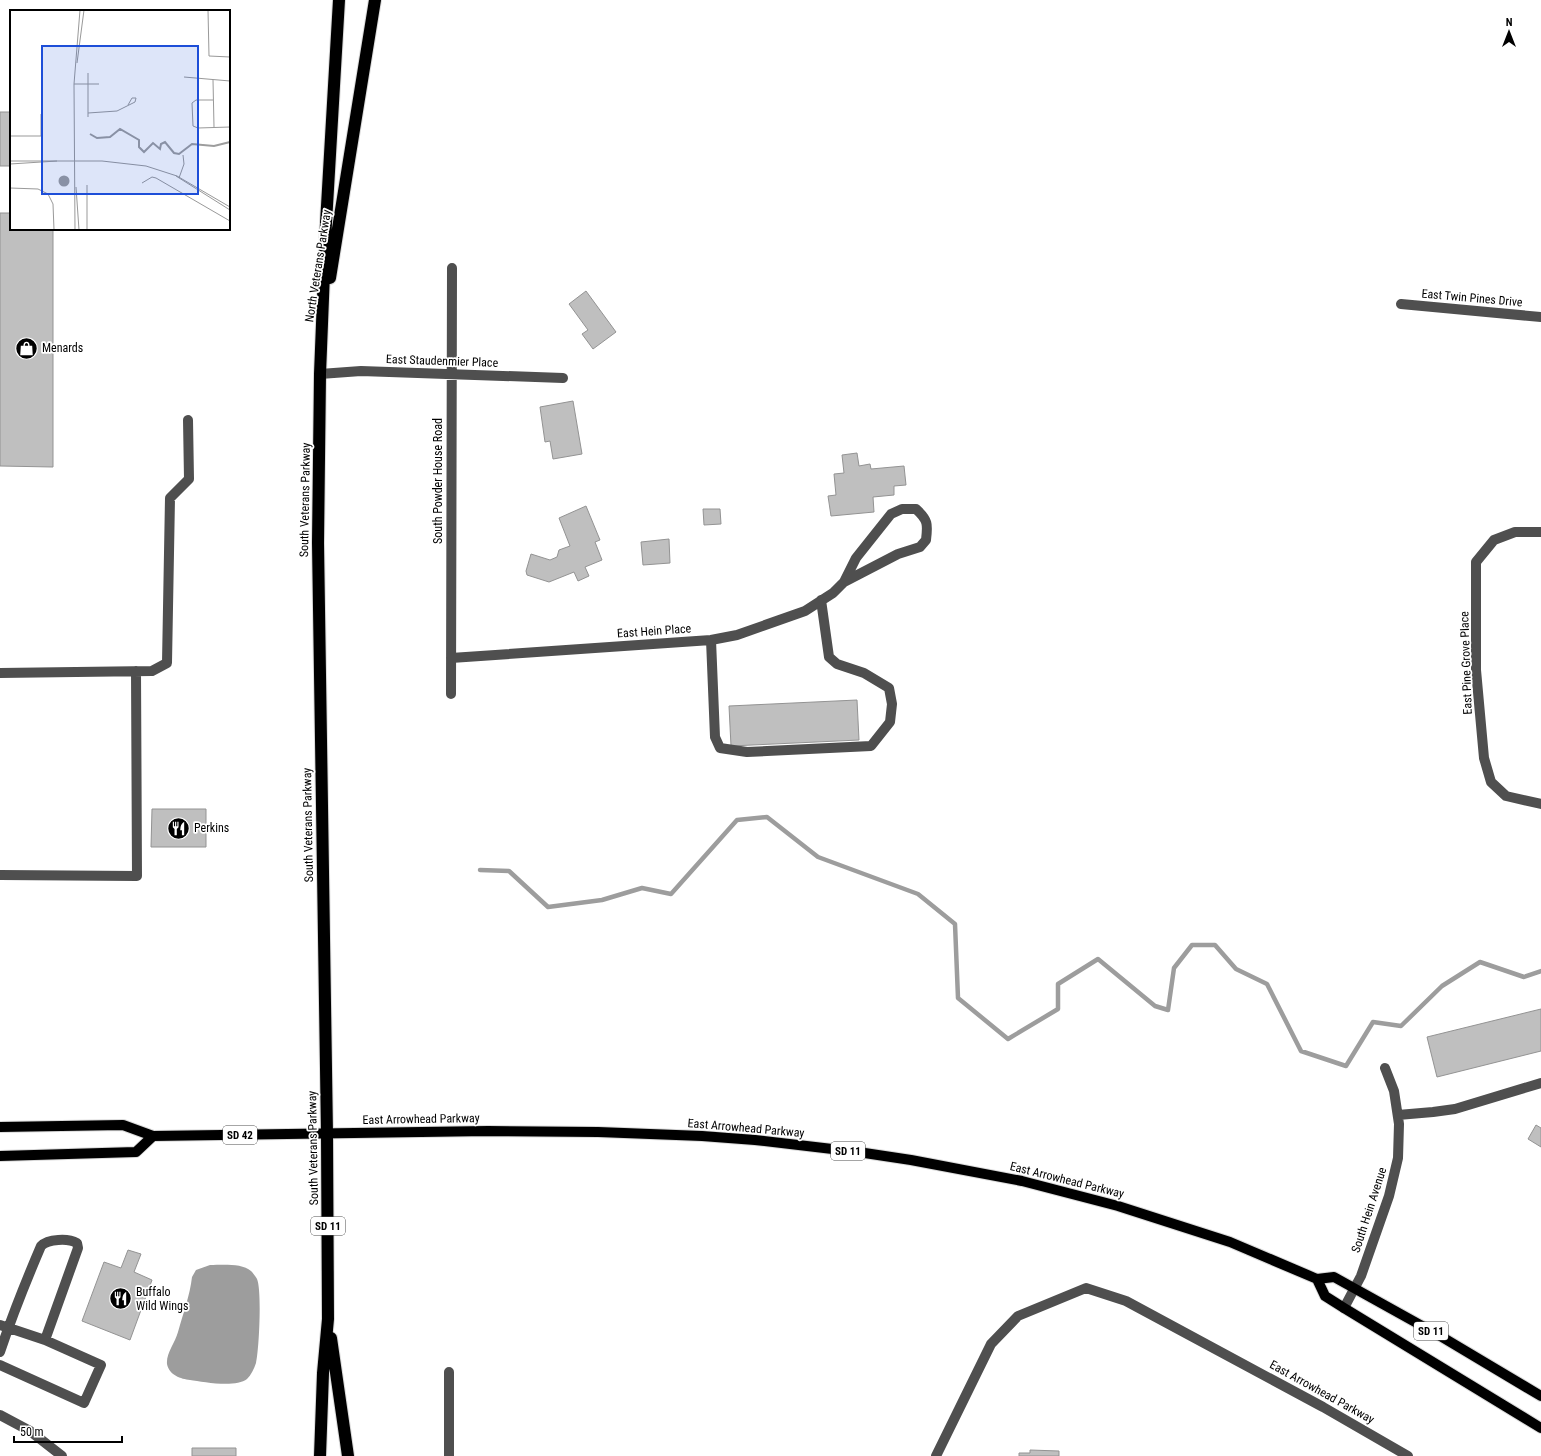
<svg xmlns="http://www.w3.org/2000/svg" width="1541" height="1456" font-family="'Roboto Condensed',sans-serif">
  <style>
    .water { fill: #9d9d9d }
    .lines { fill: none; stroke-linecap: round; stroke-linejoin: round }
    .stream { stroke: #9d9d9d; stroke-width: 4.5 }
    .building { fill: #bfbfbf; stroke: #939393 }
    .major-casing { stroke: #dbdbdb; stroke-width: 12 }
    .highway-casing { stroke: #dbdbdb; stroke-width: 14 }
    .minor { stroke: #4f4f4f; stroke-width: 10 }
    .major { stroke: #000; stroke-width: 10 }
    .highway { stroke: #000; stroke-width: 12 }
    .labels { text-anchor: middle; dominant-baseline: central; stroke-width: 3.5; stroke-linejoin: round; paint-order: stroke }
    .shield { fill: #fff; stroke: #4c4c4c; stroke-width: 1 }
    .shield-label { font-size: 11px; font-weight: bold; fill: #000 }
    .street-label { font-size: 12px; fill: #000; stroke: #fff }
    .poi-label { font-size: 12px; fill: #000; stroke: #fff; text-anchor: start }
    .inset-river { fill: none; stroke: #9d9d9d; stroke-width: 2 }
    .inset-road { fill: none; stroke: #999; stroke-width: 1 }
    .view { fill: #1d4ed8; fill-opacity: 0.15; stroke: #1d4ed8; stroke-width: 2 }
    .inset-edge { fill: none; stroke: #000; stroke-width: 2 }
  </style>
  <rect width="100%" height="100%" fill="#fff"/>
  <path class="water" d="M 210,1265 C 222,1265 242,1263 251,1271 C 253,1273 256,1277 257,1279 C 262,1290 259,1351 256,1363 C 254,1369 251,1375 247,1379 C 236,1388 203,1382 190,1380 C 181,1379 169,1375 167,1364 C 166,1353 175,1343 178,1332 C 183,1314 190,1295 192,1277 L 196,1270 Z"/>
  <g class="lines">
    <path class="stream" d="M 480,870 L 509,871 L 548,907 L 602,900 L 642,888 L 671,894 L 737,820 L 767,817 L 818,857 L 918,894 L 955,924 L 958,998 L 1008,1039 L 1058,1009 L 1058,984 L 1098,959 L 1155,1006 L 1168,1010 L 1174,968 L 1192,945 L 1215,945 L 1236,969 L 1267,984 L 1301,1051 L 1346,1066 L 1373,1022 L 1401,1026 L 1442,986 L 1480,962 L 1524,977 L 1541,971"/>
  </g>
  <path class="building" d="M 0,112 L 11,112 L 11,166 L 0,166 Z
    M 0,213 L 11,213 L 11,229 L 53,229 L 53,467 L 0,466 Z
    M 586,291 L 616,332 L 593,349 L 582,334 L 588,330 L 569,304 Z
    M 573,401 L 582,454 L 553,459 L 550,441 L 545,442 L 540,407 Z
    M 857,453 L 859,466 L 870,464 L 871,469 L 904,466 L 906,485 L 894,486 L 894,495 L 873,497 L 874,512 L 831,516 L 828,496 L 836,495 L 834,474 L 844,473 L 842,455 Z
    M 586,506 L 600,540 L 595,542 L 602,560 L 585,567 L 589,576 L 578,581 L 574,572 L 549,582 L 527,575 L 526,571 L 531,554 L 550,560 L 557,557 L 559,550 L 570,546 L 559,518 Z
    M 703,509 L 720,509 L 721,524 L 704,525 Z
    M 669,539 L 670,563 L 643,565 L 641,542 Z
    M 857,700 L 859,740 L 731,746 L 729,706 Z
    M 152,809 L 206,809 L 206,847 L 151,847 Z
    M 1541,1009 L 1541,1051 L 1437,1077 L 1427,1037 Z
    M 1536,1125 L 1541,1128 L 1541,1147 L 1528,1139 Z
    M 128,1250 L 141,1254 L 134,1272 L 152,1280 L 130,1340 L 82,1321 L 104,1262 L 121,1268 Z
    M 192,1448 L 236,1448 L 236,1456 L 192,1456 Z
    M 1030,1450 L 1059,1451 L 1059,1456 L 1019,1456 L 1019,1453 L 1030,1453 Z"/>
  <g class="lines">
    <defs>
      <path id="major" d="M 0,1127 L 123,1125 L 153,1136 L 488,1131 L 598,1132 L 702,1136 L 755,1140 L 858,1152 L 911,1160 L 1022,1181 L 1118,1206 L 1230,1242 L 1317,1279 L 1334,1277 L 1442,1337 L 1541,1396
        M 0,1156 L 136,1152 L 153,1136
        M 1317,1279 L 1325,1296 L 1344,1308 L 1541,1428"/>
      <path id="highway" d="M 330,278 L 375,0
        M 331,1338 L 348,1456
        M 320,1456 L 323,1373 L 328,1319 L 327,1134 L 318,543 L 320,374 L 326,223 L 339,0"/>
    </defs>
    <use href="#major" class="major-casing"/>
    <use href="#highway" class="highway-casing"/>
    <path class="minor" d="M 1401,304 L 1541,317
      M 320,374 L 361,371 L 563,378
      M 1541,532 L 1515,532 L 1494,540 L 1476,562 L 1476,670 L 1484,758 L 1491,782 L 1506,796 L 1541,804
      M 711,640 L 715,737 L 720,748 L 747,752 L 871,746 L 890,722 L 892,704 L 889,688 L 864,673 L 837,664 L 829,657 L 821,600
      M 451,658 L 711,640 L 737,635 L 805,611 L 833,593 L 844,582 L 898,554 L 920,547 L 926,540 C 928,524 928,520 916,509 L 902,509 L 891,514 L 856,558 L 844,582
      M 0,673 L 152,671 L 167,663 L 170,498 L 189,479 L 188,420
      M 451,694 L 452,268
      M 0,875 L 137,876 L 136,671
      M 1398,1115 L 1433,1112 L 1455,1109 L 1541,1083
      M 1344,1308 L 1361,1276 L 1389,1196 L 1398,1158 L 1399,1124 L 1394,1091 L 1385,1068
      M 0,1325 L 45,1340 L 78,1248 L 77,1243 C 68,1238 48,1239 41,1246 C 26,1281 12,1316 0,1352
      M 0,1365 L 84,1403 L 101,1365 L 45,1340
      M 449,1372 L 449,1456
      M 0,1415 L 30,1431 L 62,1456
      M 936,1456 L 991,1344 L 1018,1316 L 1086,1288 L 1126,1301 L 1323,1407 L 1408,1456"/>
    <use href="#major" class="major"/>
    <use href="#highway" class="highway"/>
  </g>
  <defs>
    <symbol id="shop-disc" viewBox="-11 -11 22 22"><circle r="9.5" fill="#000" stroke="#fff"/><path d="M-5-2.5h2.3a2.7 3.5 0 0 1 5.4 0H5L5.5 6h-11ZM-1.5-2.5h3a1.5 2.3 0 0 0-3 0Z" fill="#fff"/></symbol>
    <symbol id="restaurant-disc" viewBox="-11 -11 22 22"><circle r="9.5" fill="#000" stroke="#fff"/><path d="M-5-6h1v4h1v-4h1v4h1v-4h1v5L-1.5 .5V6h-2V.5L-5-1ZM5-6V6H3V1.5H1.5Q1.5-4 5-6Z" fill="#fff"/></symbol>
  </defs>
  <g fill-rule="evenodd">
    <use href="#shop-disc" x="14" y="336" width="25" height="25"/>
    <use href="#restaurant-disc" x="166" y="816" width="25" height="25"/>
    <use href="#restaurant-disc" x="108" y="1286" width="25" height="25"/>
  </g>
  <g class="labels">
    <g class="shield">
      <rect x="223" y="1126" width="34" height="18" rx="3"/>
      <rect x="831" y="1142" width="34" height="18" rx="3"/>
      <rect x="311" y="1217" width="34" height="18" rx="3"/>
      <rect x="1414" y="1322" width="34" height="18" rx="3"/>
    </g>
    <g class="shield-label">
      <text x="240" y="1135">SD 42</text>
      <text x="848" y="1151">SD 11</text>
      <text x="328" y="1226">SD 11</text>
      <text x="1431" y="1331">SD 11</text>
    </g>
    <g class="street-label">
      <text transform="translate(318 266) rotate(-81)">North Veterans Parkway</text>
      <text transform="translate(1472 298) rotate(5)">East Twin Pines Drive</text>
      <text transform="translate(442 361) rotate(2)">East Staudenmier Place</text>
      <text transform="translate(438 481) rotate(-90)">South Powder House Road</text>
      <text transform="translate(305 500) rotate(-89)">South Veterans Parkway</text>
      <text transform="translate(654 631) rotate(-4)">East Hein Place</text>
      <text transform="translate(1466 663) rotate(-92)">East Pine Grove Place</text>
      <text transform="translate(308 825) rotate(-91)">South Veterans Parkway</text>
      <text transform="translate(421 1119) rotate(-1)">East Arrowhead Parkway</text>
      <text transform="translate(746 1128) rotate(5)">East Arrowhead Parkway</text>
      <text transform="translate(313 1148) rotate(-91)">South Veterans Parkway</text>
      <text transform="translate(1067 1180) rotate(14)">East Arrowhead Parkway</text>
      <text transform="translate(1369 1210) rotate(-72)">South Hein Avenue</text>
      <text transform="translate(1322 1392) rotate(29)">East Arrowhead Parkway</text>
    </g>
    <g class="poi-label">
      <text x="42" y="348">Menards</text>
      <text x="194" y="828">Perkins</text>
      <text x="136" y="1292">Buffalo<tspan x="136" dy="14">Wild Wings</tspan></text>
    </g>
  </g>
  <g transform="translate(10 10)">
    <rect width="220" height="220" fill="#fff"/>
    <path d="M48.5 171a5.5 5.5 0 1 1 11 0a5.5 5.5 0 1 1-11 0Z" fill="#9d9d9d"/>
    <path class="inset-river" d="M 80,124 L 87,128 L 100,127 L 110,119 L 129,130 L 129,137 L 134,142 L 143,133 L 150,139 L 151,134 L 155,132 L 164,143 L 169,144 L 182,134 L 204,136 L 220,132"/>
    <path class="inset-road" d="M 198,0 L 199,46 L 220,47M 67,53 L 74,0M 174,67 L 220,71M 203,70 L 204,117M 64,74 L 89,74M 203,90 L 186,90 L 182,93 L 183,116 L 188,118 L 220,117M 78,103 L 107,101 L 125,92 L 126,88 L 122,88 L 118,95M 78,107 L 78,63M 0,126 L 31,126 L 31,104M 0,151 L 92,151 L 136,156 L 167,166 L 220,197M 0,154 L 47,151M 166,166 L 220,200M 169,168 L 174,154 L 173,145M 132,173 L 142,167 L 146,168 L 220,211M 77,175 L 77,220M 66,177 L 69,220M 0,178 L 28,179 L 38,184 L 43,194 L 44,220M 65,220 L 64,74 L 70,0"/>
    <path class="view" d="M 32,36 L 188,36 L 188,184 L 32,184 Z"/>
    <rect width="220" height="220" class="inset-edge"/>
  </g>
  <g transform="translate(1509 32)" stroke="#ffffff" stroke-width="3" paint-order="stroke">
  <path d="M0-3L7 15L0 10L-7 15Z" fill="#000000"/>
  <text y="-6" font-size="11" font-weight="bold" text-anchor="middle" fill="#000000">N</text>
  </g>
  <path d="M14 1436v6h108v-6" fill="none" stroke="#000000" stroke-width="2"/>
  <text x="20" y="1436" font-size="12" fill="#000000" stroke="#ffffff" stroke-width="3" paint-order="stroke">50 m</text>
</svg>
